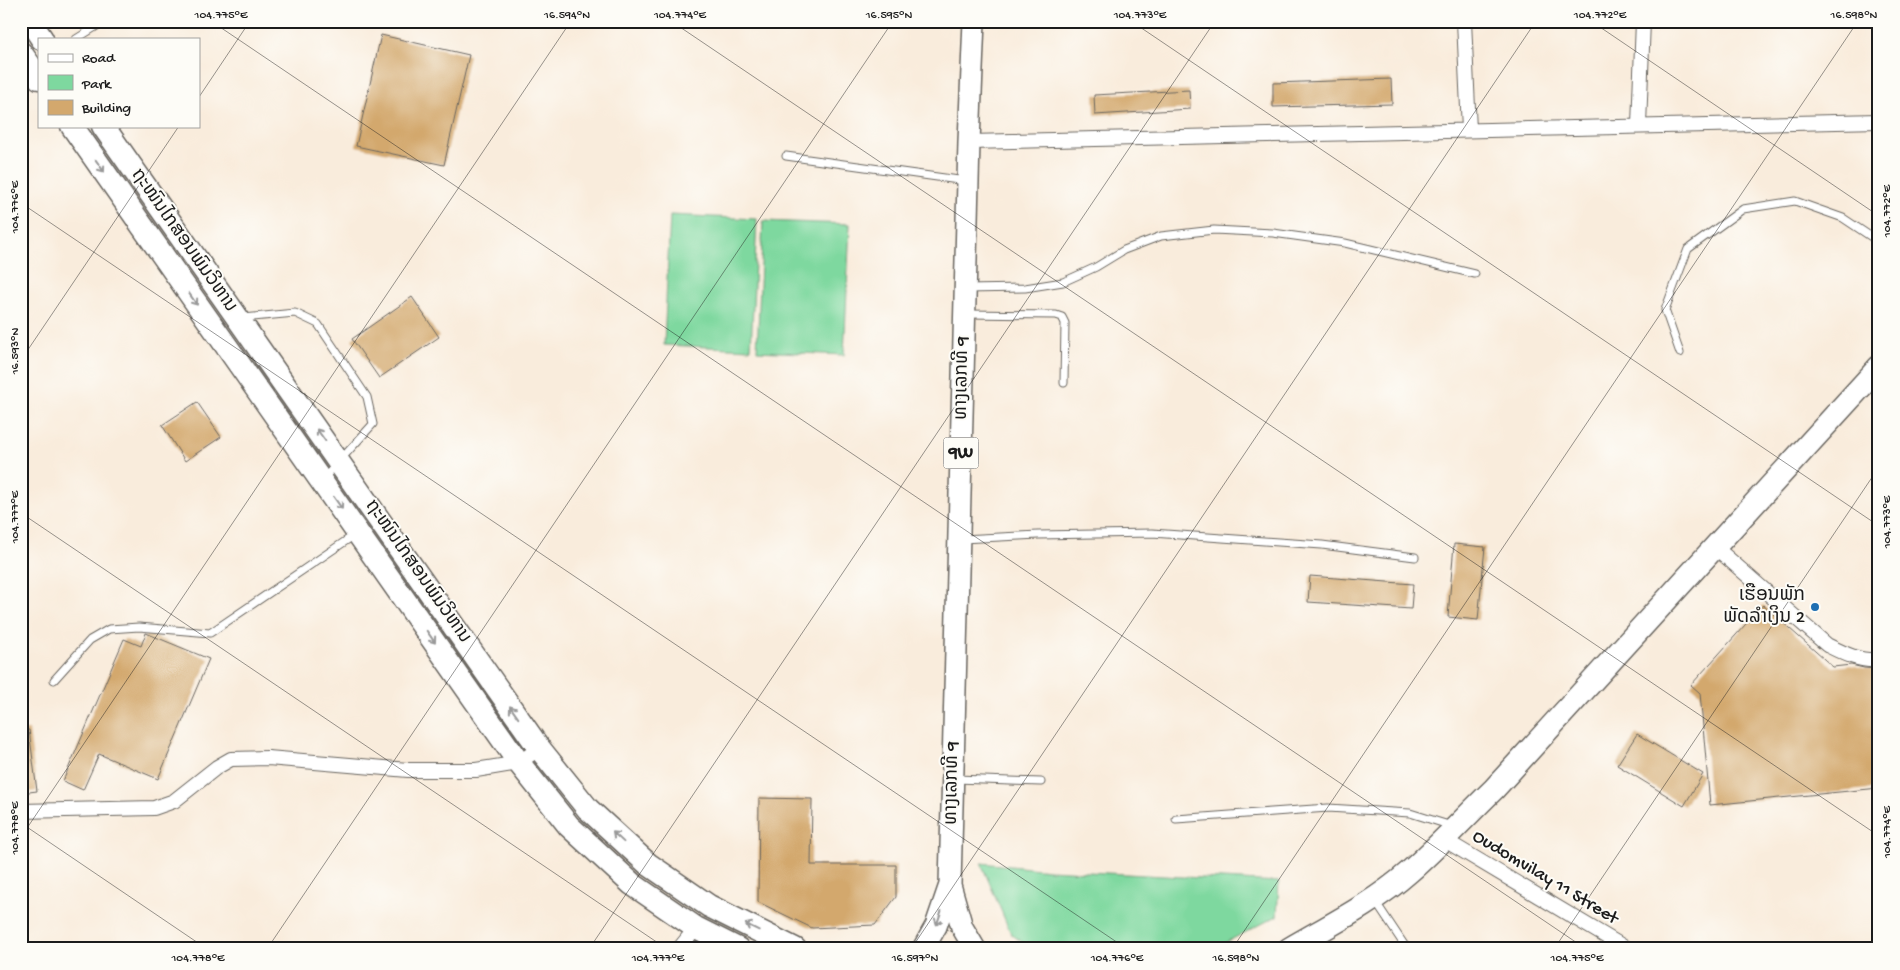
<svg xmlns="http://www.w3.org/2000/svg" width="1900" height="970" font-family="'Gochi Hand','Noto Sans Lao',sans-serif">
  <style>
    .green { fill: #7ed89f; stroke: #4d7a5e }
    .building { fill: #d3a86d }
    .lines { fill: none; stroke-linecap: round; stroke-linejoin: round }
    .service-casing { stroke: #69655f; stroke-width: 9 }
    .minor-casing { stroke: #69655f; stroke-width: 16 }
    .primary-casing { stroke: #69655f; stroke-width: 24 }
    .trunk-casing { stroke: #69655f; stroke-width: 25 }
    .service { stroke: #fff; stroke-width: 7 }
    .minor { stroke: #fff; stroke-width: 14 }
    .primary { stroke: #fff; stroke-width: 21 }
    .trunk { stroke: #fff; stroke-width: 22 }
    .oneway { stroke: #999 }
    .ticks { fill: none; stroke: #1c1c1c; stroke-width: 1; stroke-opacity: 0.45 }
    .poi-dot { fill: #1f6fb2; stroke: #fdfcf7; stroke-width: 2 }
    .labels { text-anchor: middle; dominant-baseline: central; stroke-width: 4; stroke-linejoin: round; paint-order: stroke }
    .shield { fill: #fdfcf7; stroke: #605f5e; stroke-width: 1 }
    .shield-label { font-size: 18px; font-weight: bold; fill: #1c1c1c }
    .street-label { font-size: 19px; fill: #1c1c1c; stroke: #fdfcf7 }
    .poi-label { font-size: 19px; fill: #1c1c1c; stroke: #fdfcf7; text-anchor: end }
    .neatline { fill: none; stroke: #1c1c1c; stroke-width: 2 }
    .ticks-label { font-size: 12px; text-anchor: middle; fill: #1c1c1c }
  </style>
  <rect width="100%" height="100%" fill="#fdfcf7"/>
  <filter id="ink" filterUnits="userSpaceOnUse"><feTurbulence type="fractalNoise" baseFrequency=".02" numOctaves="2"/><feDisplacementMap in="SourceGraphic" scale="10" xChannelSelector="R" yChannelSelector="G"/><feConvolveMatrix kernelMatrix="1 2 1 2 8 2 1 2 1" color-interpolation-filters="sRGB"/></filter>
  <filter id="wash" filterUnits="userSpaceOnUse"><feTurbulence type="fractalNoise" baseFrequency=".0096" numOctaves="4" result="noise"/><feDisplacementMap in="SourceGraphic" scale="20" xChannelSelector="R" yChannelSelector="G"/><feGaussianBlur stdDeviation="1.12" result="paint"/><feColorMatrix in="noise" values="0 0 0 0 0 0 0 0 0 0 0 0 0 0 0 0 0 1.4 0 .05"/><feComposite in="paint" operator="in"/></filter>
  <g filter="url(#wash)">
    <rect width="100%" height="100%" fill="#f9ecdc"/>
    <path class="green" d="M 670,215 L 757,219 L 751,349 L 664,345 Z
      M 763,221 L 850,224 L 844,355 L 757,351 Z
      M 981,863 L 1049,870 L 1279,882 L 1277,916 L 1213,949 L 1032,949 L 1011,934 Z"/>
    <g id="blocks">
      <path class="building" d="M 381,35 L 469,55 L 444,165 L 356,146 Z
        M 1391,79 L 1392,104 L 1273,107 L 1273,83 Z
        M 1189,90 L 1190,109 L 1095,115 L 1094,95 Z
        M 412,297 L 439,337 L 379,378 L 352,339 Z
        M 197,402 L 221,437 L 185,461 L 162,425 Z
        M 1454,544 L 1485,547 L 1478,620 L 1448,617 Z
        M 1310,576 L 1413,584 L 1411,609 L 1308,602 Z
        M 1763,605 L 1833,667 L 1851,665 L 1864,668 L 1879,669 L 1879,788 L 1710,805 L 1700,693 L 1691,685 Z
        M 146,633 L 209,659 L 158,779 L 99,754 L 83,790 L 63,781 L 124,639 L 141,646 Z
        M 21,730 L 29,730 L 37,791 L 21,793 Z
        M 1637,734 L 1703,774 L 1684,806 L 1617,765 Z
        M 759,798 L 812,799 L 811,865 L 896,865 L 896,897 L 875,925 L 812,928 L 758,902 Z"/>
    </g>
  </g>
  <g filter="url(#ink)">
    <use href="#blocks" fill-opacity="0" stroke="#69655f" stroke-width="1"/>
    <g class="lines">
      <defs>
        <path id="service" d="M 76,39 L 105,21
          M 786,156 L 966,181
          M 966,289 L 1025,288 L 1063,282 L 1096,267 L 1124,250 L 1161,236 L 1214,230 L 1273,233 L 1345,243 L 1475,274
          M 968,314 L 1056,315 L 1062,317 L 1065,323 L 1064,383
          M 243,318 L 295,313 L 318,324 L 367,397 L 373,424 L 324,478
          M 1680,353 L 1665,310 L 1688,249 L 1743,209 L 1795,201 L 1843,218 L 1879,242
          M 962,539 L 1038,535 L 1152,533 L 1322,545 L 1415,557
          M 54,680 L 90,640 L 109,629 L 139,627 L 210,633 L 356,534
          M 956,779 L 1041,782
          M 1176,819 L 1328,808 L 1410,813 L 1452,826
          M 1375,901 L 1407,949"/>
        <path id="minor" d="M 1464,21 L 1469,130
          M 1639,125 L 1643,21
          M 969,142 L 1879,121
          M 1715,547 L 1827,645 C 1843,653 1860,662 1879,660
          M 21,811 L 154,808 L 174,801 L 217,767 L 231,759 L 268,758 L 408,770 L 476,770 L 519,763 L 539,748
          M 1443,839 L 1627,949
          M 679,949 L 696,928"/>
        <path id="primary" d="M 974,21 L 969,142 L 950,885 L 962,927 L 975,949
          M 923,949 L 936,926 L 950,885"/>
        <path id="trunk" d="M 30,21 L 42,39
          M 21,53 L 39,78
          M 72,126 L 519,763 L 569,826 L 632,884 L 696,928 L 738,949
          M 103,126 L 539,748 L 588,809 L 648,864 L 709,906 L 795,949
          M 1289,949 C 1330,925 1374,903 1409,872 C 1439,846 1466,816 1494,789 L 1879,367"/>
      </defs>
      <use href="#service" class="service-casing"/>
      <use href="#minor" class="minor-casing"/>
      <use href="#primary" class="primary-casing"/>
      <use href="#trunk" class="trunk-casing"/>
      <use href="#service" class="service"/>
      <use href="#minor" class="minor"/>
      <use href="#primary" class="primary"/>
      <use href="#trunk" class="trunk"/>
    </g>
    <defs><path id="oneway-shaft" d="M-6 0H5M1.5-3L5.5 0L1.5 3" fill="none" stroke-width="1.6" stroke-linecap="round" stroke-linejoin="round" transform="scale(1.25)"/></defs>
    <g class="oneway">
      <use href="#oneway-shaft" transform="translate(100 166) rotate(55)"/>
      <use href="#oneway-shaft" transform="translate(193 299) rotate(55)"/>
      <use href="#oneway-shaft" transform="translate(321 435) rotate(-126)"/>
      <use href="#oneway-shaft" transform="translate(338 503) rotate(55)"/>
      <use href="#oneway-shaft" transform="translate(431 637) rotate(55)"/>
      <use href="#oneway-shaft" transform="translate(514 712) rotate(-125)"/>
      <use href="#oneway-shaft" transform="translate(618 837) rotate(-137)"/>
      <use href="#oneway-shaft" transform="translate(939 918) rotate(109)"/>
      <use href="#oneway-shaft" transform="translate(752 927) rotate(-154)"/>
    </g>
  </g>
  <path class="ticks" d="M 211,21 L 1586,949M 671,21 L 1879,836M 1131,21 L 1879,526M 1591,21 L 1879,216M 199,97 L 250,21M 21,203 L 1127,949M 21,360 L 179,126M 21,513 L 667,949M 21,823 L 207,949M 21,837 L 571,21M 267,949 L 893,21M 589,949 L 1215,21M 911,949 L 1536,21M 1232,949 L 1858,21M 1554,949 L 1879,467M 1875,949 L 1879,944"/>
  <circle class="poi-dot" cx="1815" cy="607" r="5"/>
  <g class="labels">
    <rect class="shield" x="943.5" y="437.5" width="35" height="31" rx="4"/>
    <g class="shield-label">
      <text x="961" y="453">9W</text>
    </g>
    <g class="street-label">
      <text transform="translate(183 241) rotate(55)">ຖະໜົນໄກສອນພົມວິຫານ</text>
      <text transform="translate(963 378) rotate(-89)">ທາງເລກທີ 9</text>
      <text transform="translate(417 572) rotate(55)">ຖະໜົນໄກສອນພົມວິຫານ</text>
      <text transform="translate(953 783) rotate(-89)">ທາງເລກທີ 9</text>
      <text transform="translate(1545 878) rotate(31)">Oudomvilay 11 Street</text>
    </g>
    <g class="poi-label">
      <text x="1805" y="596">ເຮືອນພັກ<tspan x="1805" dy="22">ພັດລຳເງິນ 2</tspan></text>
    </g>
  </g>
  <rect width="1900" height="970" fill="none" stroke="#fdfcf7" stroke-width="55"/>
  <rect x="38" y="38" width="162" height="90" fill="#fdfcf7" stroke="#a3a29f"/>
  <rect x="48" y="54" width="25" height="8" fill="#ffffff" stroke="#a3a29f"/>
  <text x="82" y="62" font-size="15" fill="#1c1c1c">Road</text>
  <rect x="48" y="75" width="25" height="15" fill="#7ed89f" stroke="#a3a29f"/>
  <text x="82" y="88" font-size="15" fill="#1c1c1c">Park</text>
  <rect x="48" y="100" width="25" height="15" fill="#d3a86d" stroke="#a3a29f"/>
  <text x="82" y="112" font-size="15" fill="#1c1c1c">Building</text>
  <rect x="28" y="28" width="1844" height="914" class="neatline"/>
  <g class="ticks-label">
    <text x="221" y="18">104.775°E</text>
    <text x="567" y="18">16.594°N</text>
    <text x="680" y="18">104.774°E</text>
    <text x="889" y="18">16.595°N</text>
    <text x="1140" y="18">104.773°E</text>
    <text x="1600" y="18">104.772°E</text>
    <text x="1854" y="18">16.598°N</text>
    <text transform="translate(14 207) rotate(-90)" y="4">104.776°E</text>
    <text transform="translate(1886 211) rotate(-90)" y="4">104.772°E</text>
    <text transform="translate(14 351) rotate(-90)" y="4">16.593°N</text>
    <text transform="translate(14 517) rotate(-90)" y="4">104.777°E</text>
    <text transform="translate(1886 522) rotate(-90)" y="4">104.773°E</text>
    <text transform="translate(14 828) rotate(-90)" y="4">104.778°E</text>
    <text transform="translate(1886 832) rotate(-90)" y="4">104.774°E</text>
    <text x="198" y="961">104.778°E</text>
    <text x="658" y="961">104.777°E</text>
    <text x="915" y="961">16.597°N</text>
    <text x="1117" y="961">104.776°E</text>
    <text x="1236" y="961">16.598°N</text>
    <text x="1577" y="961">104.775°E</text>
  </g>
</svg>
